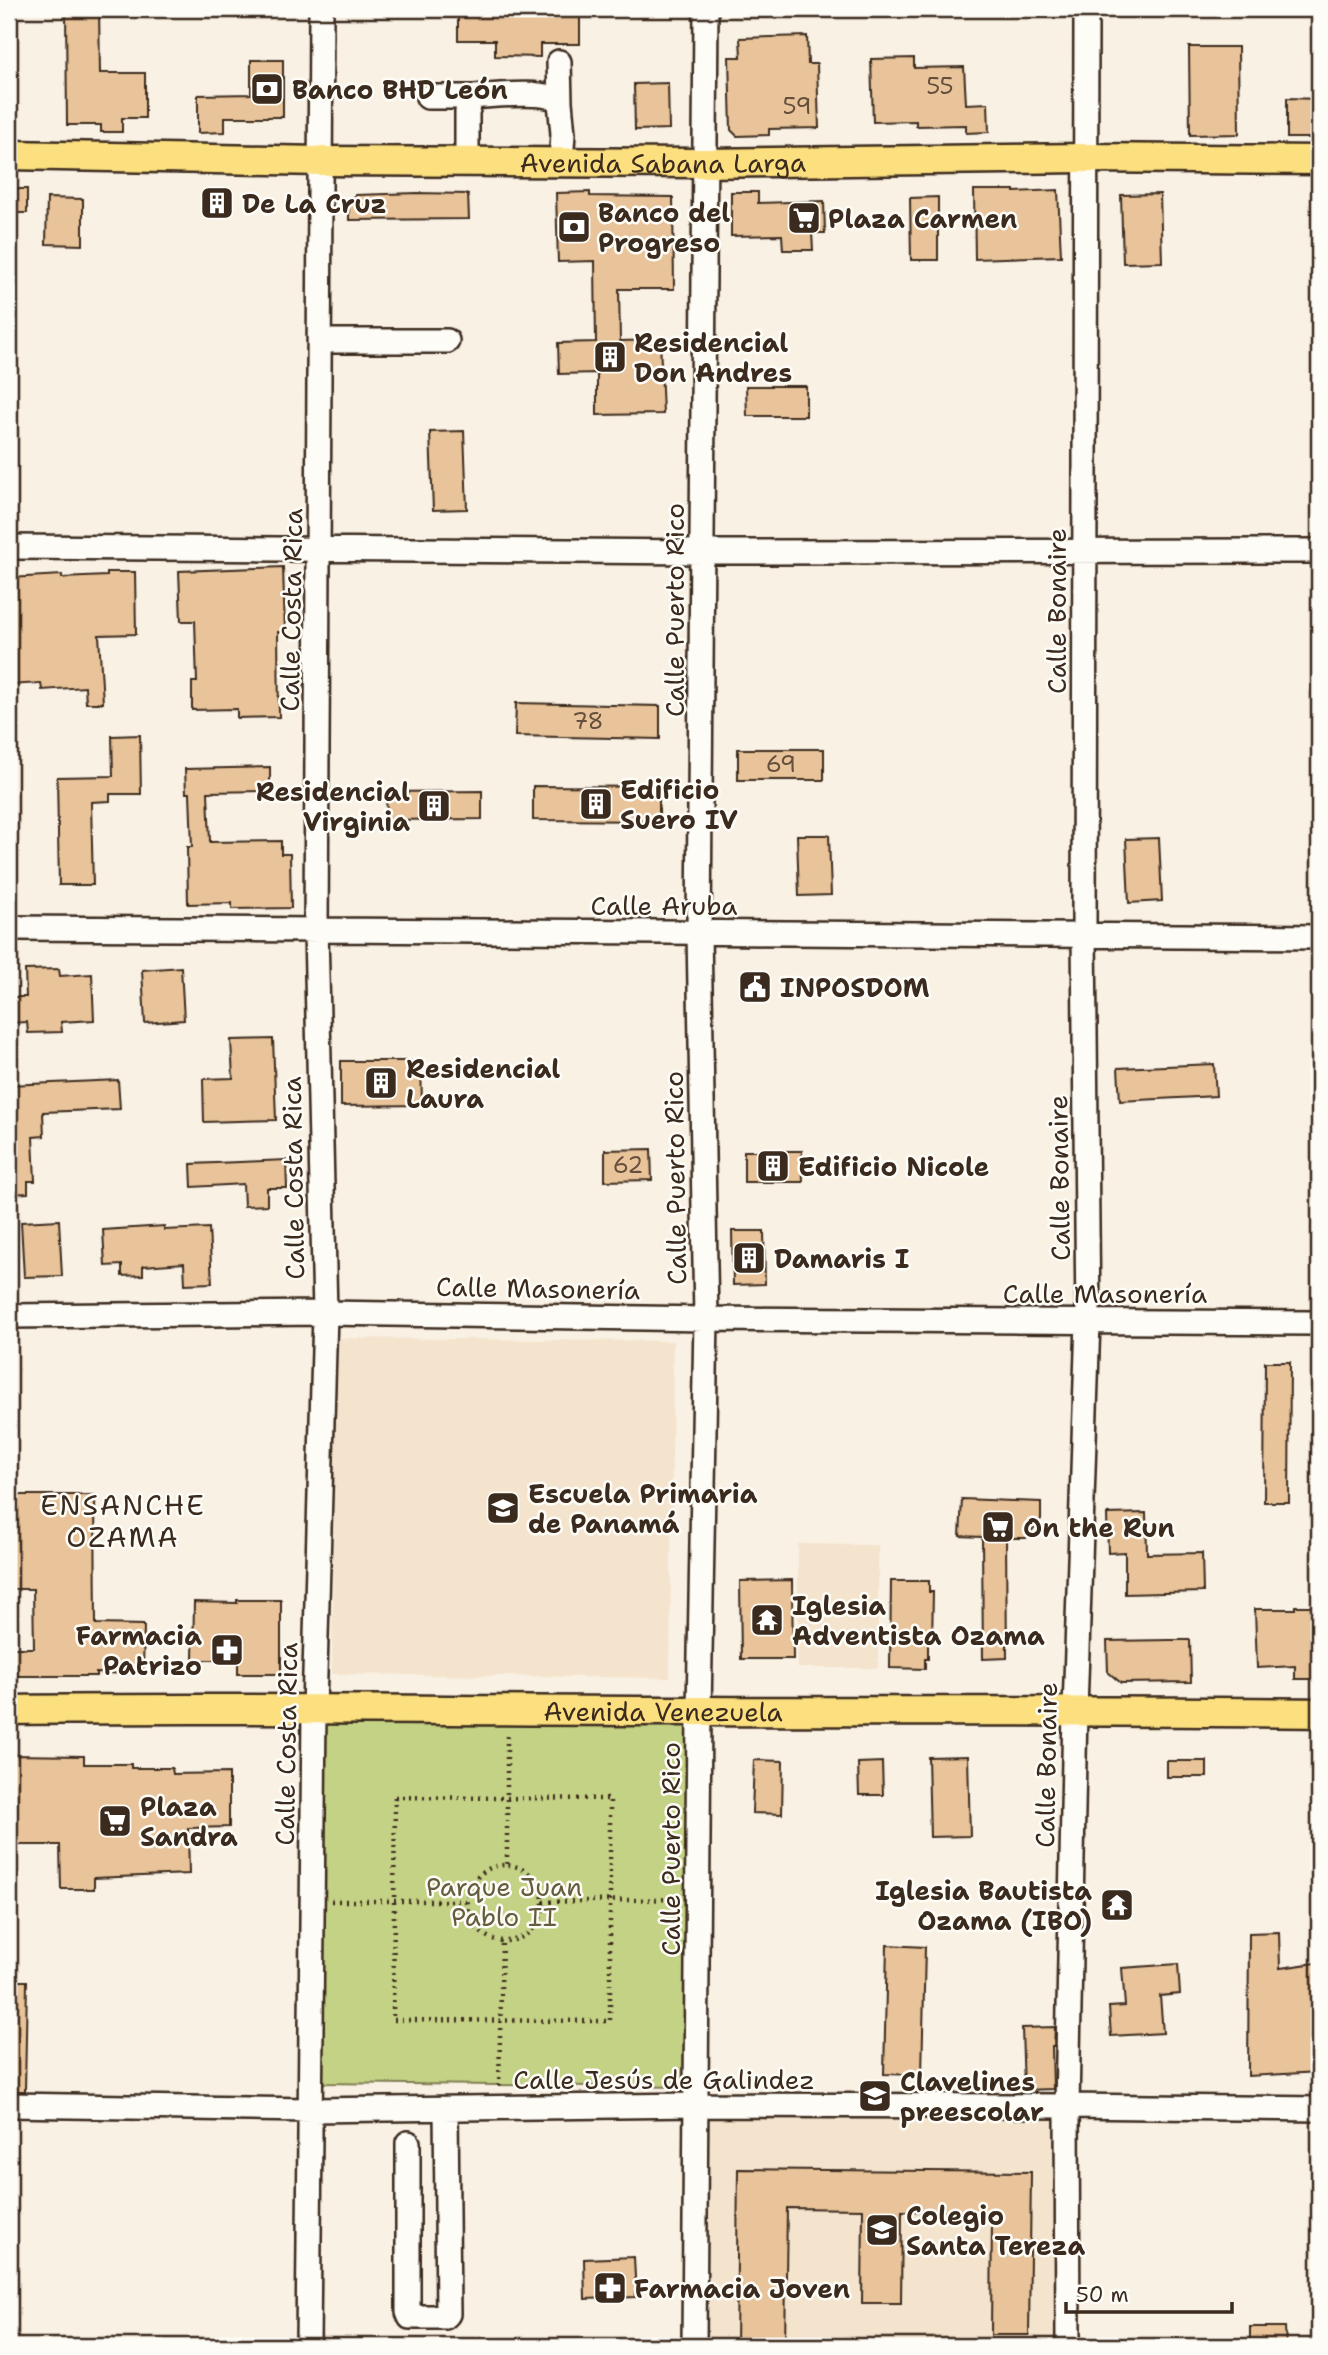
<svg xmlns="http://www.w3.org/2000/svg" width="1328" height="2355" font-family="'Shantell Sans',sans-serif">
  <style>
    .built { fill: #f4e4ce }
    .green { fill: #c4d285; stroke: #807e52; stroke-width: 2 }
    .building { fill: #e9c49a; stroke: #3b2a1e; stroke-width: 2 }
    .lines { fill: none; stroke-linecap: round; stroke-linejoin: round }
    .minor-casing { stroke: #3b2a1e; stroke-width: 28 }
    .major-casing { stroke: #3b2a1e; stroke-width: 33 }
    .path { stroke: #3b2a1e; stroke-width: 4.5; stroke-dasharray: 2 5; stroke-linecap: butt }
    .minor { stroke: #fdfcf7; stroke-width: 23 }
    .major { stroke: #fce080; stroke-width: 28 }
    .labels { text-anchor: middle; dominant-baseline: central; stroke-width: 5; stroke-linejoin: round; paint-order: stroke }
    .number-label { font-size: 23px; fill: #66503d }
    .poi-label { font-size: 26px; font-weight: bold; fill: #3b2a1e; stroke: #fdfcf7; text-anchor: start }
    .street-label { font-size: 26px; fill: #3b2a1e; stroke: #fdfcf7 }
    .park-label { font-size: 26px; fill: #645c3d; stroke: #fdfcf7 }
    .neighbourhood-label { font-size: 28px; letter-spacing: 2px; fill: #3b2a1e; stroke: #fdfcf7 }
  </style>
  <rect width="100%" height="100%" fill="#f9f1e4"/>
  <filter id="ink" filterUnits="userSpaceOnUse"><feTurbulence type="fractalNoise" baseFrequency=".0143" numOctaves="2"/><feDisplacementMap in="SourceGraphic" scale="14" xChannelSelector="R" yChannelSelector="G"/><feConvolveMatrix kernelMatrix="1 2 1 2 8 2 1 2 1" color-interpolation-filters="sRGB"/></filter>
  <g filter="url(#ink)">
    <path class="built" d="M 335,1338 L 673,1341 L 670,1678 L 332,1674 Z
      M 798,1544 L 878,1545 L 878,1668 L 798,1668 Z
      M 710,2108 L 1055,2114 L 1056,2346 L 708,2346 Z"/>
    <path class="green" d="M 322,1718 L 689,1720 L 688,2087 L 319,2083 Z"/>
    <path class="building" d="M 66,9 L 99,9 L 100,73 L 145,73 L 145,118 L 122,118 L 122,132 L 101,132 L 101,125 L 67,125 Z
      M 458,9 L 580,9 L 580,44 L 540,44 L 540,57 L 495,56 L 495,40 L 458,40 Z
      M 807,36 L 808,64 L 817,64 L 819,128 L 769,129 L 769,135 L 737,136 L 731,130 L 729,57 L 741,57 L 740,38 Z
      M 1189,47 L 1238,47 L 1239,134 L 1190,135 Z
      M 914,58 L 914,68 L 964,67 L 966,104 L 988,103 L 989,132 L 966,133 L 966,125 L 916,126 L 916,121 L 873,122 L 871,59 Z
      M 251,60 L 283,60 L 283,117 L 225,117 L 225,132 L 198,133 L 198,95 L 251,94 Z
      M 668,83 L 669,129 L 635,130 L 634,84 Z
      M 1287,98 L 1319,99 L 1319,138 L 1287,138 Z
      M 9,189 L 27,189 L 27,213 L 9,213 Z
      M 974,190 L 1014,190 L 1014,192 L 1058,190 L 1061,256 L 975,259 Z
      M 212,192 L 232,192 L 232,213 L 212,213 Z
      M 590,192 L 590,196 L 673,197 L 674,289 L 619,289 L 620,341 L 660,340 L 663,414 L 597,415 L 597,373 L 559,374 L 558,343 L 596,342 L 595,261 L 558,262 L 556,193 Z
      M 731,192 L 758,192 L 758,203 L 824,201 L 825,233 L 812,233 L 813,250 L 783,250 L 782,235 L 731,236 Z
      M 417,193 L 468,194 L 469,219 L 349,220 L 349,202 L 356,195 Z
      M 1160,194 L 1162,262 L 1123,263 L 1121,195 Z
      M 938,197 L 938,260 L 911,260 L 910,198 Z
      M 47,198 L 83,199 L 83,245 L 46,244 Z
      M 746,386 L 806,386 L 806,416 L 747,416 Z
      M 464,431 L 467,509 L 433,510 L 430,432 Z
      M 283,567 L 285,632 L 278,632 L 279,717 L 237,718 L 237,709 L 192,710 L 192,682 L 197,682 L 195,621 L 181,621 L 179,571 Z
      M 107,572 L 135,572 L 136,634 L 99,635 L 103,703 L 86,703 L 85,687 L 42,690 L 41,683 L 9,685 L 9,578 L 62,575 L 62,578 L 107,576 Z
      M 516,703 L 660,706 L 660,739 L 515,736 Z
      M 140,735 L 141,794 L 110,794 L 110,801 L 91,802 L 93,885 L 59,885 L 57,777 L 113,776 L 112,736 Z
      M 738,749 L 824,749 L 824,780 L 738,780 Z
      M 270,767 L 270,791 L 208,792 L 210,842 L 281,841 L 281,854 L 290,854 L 291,908 L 232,909 L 232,903 L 188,904 L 187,847 L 192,847 L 190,793 L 186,793 L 185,769 Z
      M 533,786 L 659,787 L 659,821 L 533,820 Z
      M 482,791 L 482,819 L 387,820 L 386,792 Z
      M 797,835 L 829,835 L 831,895 L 799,896 Z
      M 1159,838 L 1162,901 L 1129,903 L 1126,839 Z
      M 181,967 L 184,1020 L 145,1023 L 142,970 Z
      M 59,969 L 60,976 L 92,974 L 94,1020 L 61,1022 L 62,1032 L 28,1033 L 27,1022 L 9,1023 L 9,997 L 26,997 L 25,970 Z
      M 273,1039 L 276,1120 L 204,1122 L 203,1079 L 233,1078 L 231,1040 Z
      M 341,1061 L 421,1061 L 422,1105 L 341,1106 Z
      M 1214,1064 L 1216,1096 L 1120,1101 L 1118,1068 Z
      M 118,1080 L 120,1109 L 43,1112 L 44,1136 L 33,1137 L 35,1181 L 28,1181 L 28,1193 L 9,1194 L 9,1085 Z
      M 651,1149 L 652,1180 L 605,1181 L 605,1150 Z
      M 744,1151 L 802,1151 L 803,1182 L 744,1182 Z
      M 286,1160 L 287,1188 L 267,1188 L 267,1205 L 244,1206 L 243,1184 L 192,1187 L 191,1164 Z
      M 59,1220 L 62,1276 L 24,1277 L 21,1222 Z
      M 164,1226 L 164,1230 L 209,1228 L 212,1283 L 185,1284 L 184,1263 L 143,1266 L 143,1275 L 122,1276 L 122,1265 L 105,1266 L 103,1230 Z
      M 732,1231 L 764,1231 L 765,1284 L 733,1285 Z
      M 1265,1362 L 1290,1362 L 1289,1502 L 1264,1502 Z
      M 9,1495 L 95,1495 L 96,1624 L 144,1625 L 143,1674 L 96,1673 L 96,1676 L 9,1676 L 9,1648 L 34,1648 L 33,1589 L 9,1589 Z
      M 962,1499 L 1041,1502 L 1041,1519 L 1026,1538 L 1006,1538 L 1007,1658 L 983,1659 L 982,1537 L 960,1536 Z
      M 1146,1513 L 1147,1554 L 1202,1553 L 1203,1592 L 1125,1594 L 1125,1552 L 1108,1553 L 1107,1514 Z
      M 792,1580 L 793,1659 L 741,1659 L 740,1581 Z
      M 891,1581 L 929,1581 L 929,1592 L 933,1592 L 932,1641 L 928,1640 L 928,1659 L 925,1659 L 925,1669 L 890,1668 Z
      M 237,1600 L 281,1600 L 281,1674 L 238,1674 L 238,1660 L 193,1660 L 194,1602 L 237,1603 Z
      M 1295,1606 L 1319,1606 L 1319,1679 L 1295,1679 L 1295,1666 L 1257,1668 L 1255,1609 L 1295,1609 Z
      M 1170,1640 L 1190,1640 L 1191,1682 L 1121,1683 L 1108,1672 L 1107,1641 Z
      M 9,1755 L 84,1756 L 84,1764 L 131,1764 L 131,1768 L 172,1768 L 173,1774 L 229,1773 L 229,1827 L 188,1828 L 189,1874 L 94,1878 L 94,1889 L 61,1889 L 60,1845 L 14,1845 L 14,1812 L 9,1812 Z
      M 968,1756 L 970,1836 L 930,1837 L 928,1757 Z
      M 754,1760 L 783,1761 L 782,1814 L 752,1813 Z
      M 1167,1761 L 1207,1761 L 1207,1777 L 1167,1777 Z
      M 882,1762 L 883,1795 L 859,1795 L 858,1763 Z
      M 1279,1932 L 1280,1968 L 1316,1963 L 1319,1997 L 1319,2072 L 1248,2076 L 1249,1933 Z
      M 887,1945 L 925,1947 L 922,2075 L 884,2074 Z
      M 1178,1964 L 1180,1994 L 1160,1996 L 1163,2033 L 1111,2036 L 1109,2007 L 1125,2006 L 1122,1968 Z
      M 9,1981 L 27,1981 L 25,2091 L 9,2091 Z
      M 1055,2027 L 1054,2047 L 1052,2047 L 1053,2089 L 1024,2090 L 1022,2028 Z
      M 738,2169 L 1031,2172 L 1029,2335 L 991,2335 L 992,2212 L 902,2211 L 901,2303 L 862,2303 L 863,2209 L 787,2208 L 785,2346 L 736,2346 Z
      M 634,2257 L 636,2297 L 585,2299 L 584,2259 Z
      M 1250,2327 L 1285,2327 L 1286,2346 L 1250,2346 Z"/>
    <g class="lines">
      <defs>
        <path id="minor" d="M 559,62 L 560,102
          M 428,97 L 472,97
          M 467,162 L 467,112 L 472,97 C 492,96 547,89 560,102 L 563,134 L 561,162
          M 320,341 L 447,341
          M 9,547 L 703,552 L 1319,551
          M 9,928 C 446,933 882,931 1319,937
          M 9,1316 L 325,1313 L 706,1319 L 1319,1323
          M 9,2105 L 311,2110 L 696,2105 L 1067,2106 L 1319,2109
          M 408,2143 L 408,2312 L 410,2317 L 445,2317 L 448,2314 L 446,2109
          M 308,2346 L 314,1709 L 325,1313 L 316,932 L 321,9
          M 694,2346 L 699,1711 L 706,1319 L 699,933 L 706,9
          M 1068,2346 L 1067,2106 L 1075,1710 L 1088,1321 L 1084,934 L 1086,9"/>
        <g id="major">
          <path id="s1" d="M 9,155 L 321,161 L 704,163 L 1084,158 L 1319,160"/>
          <path id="s2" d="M 9,1710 C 239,1707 470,1711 700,1711 C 907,1712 1113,1710 1319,1713"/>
        </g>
      </defs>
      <use href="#minor" class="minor-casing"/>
      <use href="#major" class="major-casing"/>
      <path class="path" d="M 395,1797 L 610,1799 L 610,2021 L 393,2020 Z
        M 507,1864 L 507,1732
        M467 1903a38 38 0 1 1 76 0a38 38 0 1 1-76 0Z
        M 331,1901 L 467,1901
        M 543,1902 L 676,1899
        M 499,2086 L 502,1941"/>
      <use href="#minor" class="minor"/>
      <use href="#major" class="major"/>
    </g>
  </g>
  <defs>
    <symbol id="bank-square" viewBox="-11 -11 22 22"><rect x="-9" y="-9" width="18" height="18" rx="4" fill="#3b2a1e" stroke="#fdfcf7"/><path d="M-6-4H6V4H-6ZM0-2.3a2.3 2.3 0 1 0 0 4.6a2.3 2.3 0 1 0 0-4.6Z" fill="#fff"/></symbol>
    <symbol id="building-square" viewBox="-11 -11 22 22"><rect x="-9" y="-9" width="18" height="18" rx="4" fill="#3b2a1e" stroke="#fdfcf7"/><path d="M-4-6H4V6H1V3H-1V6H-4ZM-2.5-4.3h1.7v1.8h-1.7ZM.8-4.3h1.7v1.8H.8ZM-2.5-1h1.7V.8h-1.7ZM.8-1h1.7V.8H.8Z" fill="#fff"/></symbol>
    <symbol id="supermarket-square" viewBox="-11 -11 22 22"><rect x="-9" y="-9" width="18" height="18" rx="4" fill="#3b2a1e" stroke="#fdfcf7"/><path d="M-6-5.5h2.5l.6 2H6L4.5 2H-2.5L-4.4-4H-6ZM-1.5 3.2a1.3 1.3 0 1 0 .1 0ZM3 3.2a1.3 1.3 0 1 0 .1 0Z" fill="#fff"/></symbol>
    <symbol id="civic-square" viewBox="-11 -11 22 22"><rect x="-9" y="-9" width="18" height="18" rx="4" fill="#3b2a1e" stroke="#fdfcf7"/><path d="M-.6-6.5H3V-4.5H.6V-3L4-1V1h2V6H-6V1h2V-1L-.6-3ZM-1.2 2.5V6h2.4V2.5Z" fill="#fff"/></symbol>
    <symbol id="school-square" viewBox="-11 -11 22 22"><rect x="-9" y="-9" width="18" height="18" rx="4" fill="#3b2a1e" stroke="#fdfcf7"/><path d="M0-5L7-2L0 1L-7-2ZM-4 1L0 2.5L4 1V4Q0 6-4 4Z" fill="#fff"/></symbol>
    <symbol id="temple-square" viewBox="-11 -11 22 22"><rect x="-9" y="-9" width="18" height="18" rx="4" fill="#3b2a1e" stroke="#fdfcf7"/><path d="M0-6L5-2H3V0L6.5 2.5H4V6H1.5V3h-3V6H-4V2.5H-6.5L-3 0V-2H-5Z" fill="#fff"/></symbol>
    <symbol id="pharmacy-square" viewBox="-11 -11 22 22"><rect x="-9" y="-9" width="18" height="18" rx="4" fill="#3b2a1e" stroke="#fdfcf7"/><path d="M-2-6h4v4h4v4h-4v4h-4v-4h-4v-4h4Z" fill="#fff"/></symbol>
  </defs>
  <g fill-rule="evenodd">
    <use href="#bank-square" x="248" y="70" width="38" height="38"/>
    <use href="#building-square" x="198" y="184" width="38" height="38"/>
    <use href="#supermarket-square" x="785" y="199" width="38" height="38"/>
    <use href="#bank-square" x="555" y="208" width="38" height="38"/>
    <use href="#building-square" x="591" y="338" width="38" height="38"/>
    <use href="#building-square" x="577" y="785" width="38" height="38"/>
    <use href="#building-square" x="415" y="787" width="38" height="38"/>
    <use href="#civic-square" x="736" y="968" width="38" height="38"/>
    <use href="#building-square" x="362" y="1064" width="38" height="38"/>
    <use href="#building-square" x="754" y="1147" width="38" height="38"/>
    <use href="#building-square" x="730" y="1239" width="38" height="38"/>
    <use href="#school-square" x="484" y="1489" width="38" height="38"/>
    <use href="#supermarket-square" x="979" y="1508" width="38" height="38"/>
    <use href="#temple-square" x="748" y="1601" width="38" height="38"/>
    <use href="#pharmacy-square" x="208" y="1631" width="38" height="38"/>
    <use href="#supermarket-square" x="96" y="1802" width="38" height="38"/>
    <use href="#temple-square" x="1098" y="1886" width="38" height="38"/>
    <use href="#school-square" x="856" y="2077" width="38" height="38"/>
    <use href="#school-square" x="863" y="2211" width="38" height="38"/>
    <use href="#pharmacy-square" x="591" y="2269" width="38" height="38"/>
  </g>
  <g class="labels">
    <g class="number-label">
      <text x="940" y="86">55</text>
      <text x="797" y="106">59</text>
      <text x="588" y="721">78</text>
      <text x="781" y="764">69</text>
      <text x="628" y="1165">62</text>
    </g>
    <g class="poi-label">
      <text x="292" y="89">Banco BHD León</text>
      <text x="242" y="203">De La Cruz</text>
      <text x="598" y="212">Banco del<tspan x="598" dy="30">Progreso</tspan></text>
      <text x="828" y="218">Plaza Carmen</text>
      <text x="634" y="342">Residencial<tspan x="634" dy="30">Don Andres</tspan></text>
      <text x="620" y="789">Edificio<tspan x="620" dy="30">Suero IV</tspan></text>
      <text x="410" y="791" text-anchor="end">Residencial<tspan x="410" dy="30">Virginia</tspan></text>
      <text x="780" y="987">INPOSDOM</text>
      <text x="406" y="1068">Residencial<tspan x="406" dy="30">Laura</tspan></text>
      <text x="798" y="1166">Edificio Nicole</text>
      <text x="774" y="1258">Damaris I</text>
      <text x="528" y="1493">Escuela Primaria<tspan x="528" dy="30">de Panamá</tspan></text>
      <text x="1023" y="1527">On the Run</text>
      <text x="792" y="1605">Iglesia<tspan x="792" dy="30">Adventista Ozama</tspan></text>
      <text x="202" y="1635" text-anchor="end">Farmacia<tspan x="202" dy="30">Patrizo</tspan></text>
      <text x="140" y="1806">Plaza<tspan x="140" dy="30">Sandra</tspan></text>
      <text x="1092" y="1890" text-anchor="end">Iglesia Bautista<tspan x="1092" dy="30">Ozama (IBO)</tspan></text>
      <text x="900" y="2081">Clavelines<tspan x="900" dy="30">preescolar</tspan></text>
      <text x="906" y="2215">Colegio<tspan x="906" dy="30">Santa Tereza</tspan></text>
      <text x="634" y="2288">Farmacia Joven</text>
    </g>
    <g class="street-label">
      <text stroke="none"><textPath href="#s1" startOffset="654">Avenida Sabana Larga</textPath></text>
      <text transform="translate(291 610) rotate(-89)">Calle Costa Rica</text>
      <text transform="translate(674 610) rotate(-90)">Calle Puerto Rico</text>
      <text transform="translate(1056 611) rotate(-90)">Calle Bonaire</text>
      <text x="664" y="905">Calle Aruba</text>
      <text transform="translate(293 1178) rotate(-91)">Calle Costa Rica</text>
      <text transform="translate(675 1178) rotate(-91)">Calle Puerto Rico</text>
      <text transform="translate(1059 1178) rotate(-91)">Calle Bonaire</text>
      <text transform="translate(538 1288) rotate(1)">Calle Masonería</text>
      <text x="1105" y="1293">Calle Masonería</text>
      <text stroke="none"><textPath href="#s2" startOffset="654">Avenida Venezuela</textPath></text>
      <text transform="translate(286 1744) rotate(-89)">Calle Costa Rica</text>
      <text transform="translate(1046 1765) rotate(-89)">Calle Bonaire</text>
      <text transform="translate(670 1849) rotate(-90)">Calle Puerto Rico</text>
      <text x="664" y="2079">Calle Jesús de Galindez</text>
    </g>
    <g class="park-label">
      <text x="504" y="1886">Parque Juan<tspan x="504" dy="30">Pablo II</tspan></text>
    </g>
    <g class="neighbourhood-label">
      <text x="123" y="1505">ENSANCHE<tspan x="123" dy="32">OZAMA</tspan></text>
    </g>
  </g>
  <rect width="1328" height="2355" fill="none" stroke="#fdfcf7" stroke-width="35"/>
  <rect x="18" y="18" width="1293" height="2320" fill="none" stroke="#3b2a1e" stroke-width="2.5" filter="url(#ink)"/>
  <path d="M1066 2302v10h166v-10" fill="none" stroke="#3b2a1e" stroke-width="3.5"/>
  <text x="1076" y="2302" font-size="21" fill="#3b2a1e" stroke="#fdfcf7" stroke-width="5" paint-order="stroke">50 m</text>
</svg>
